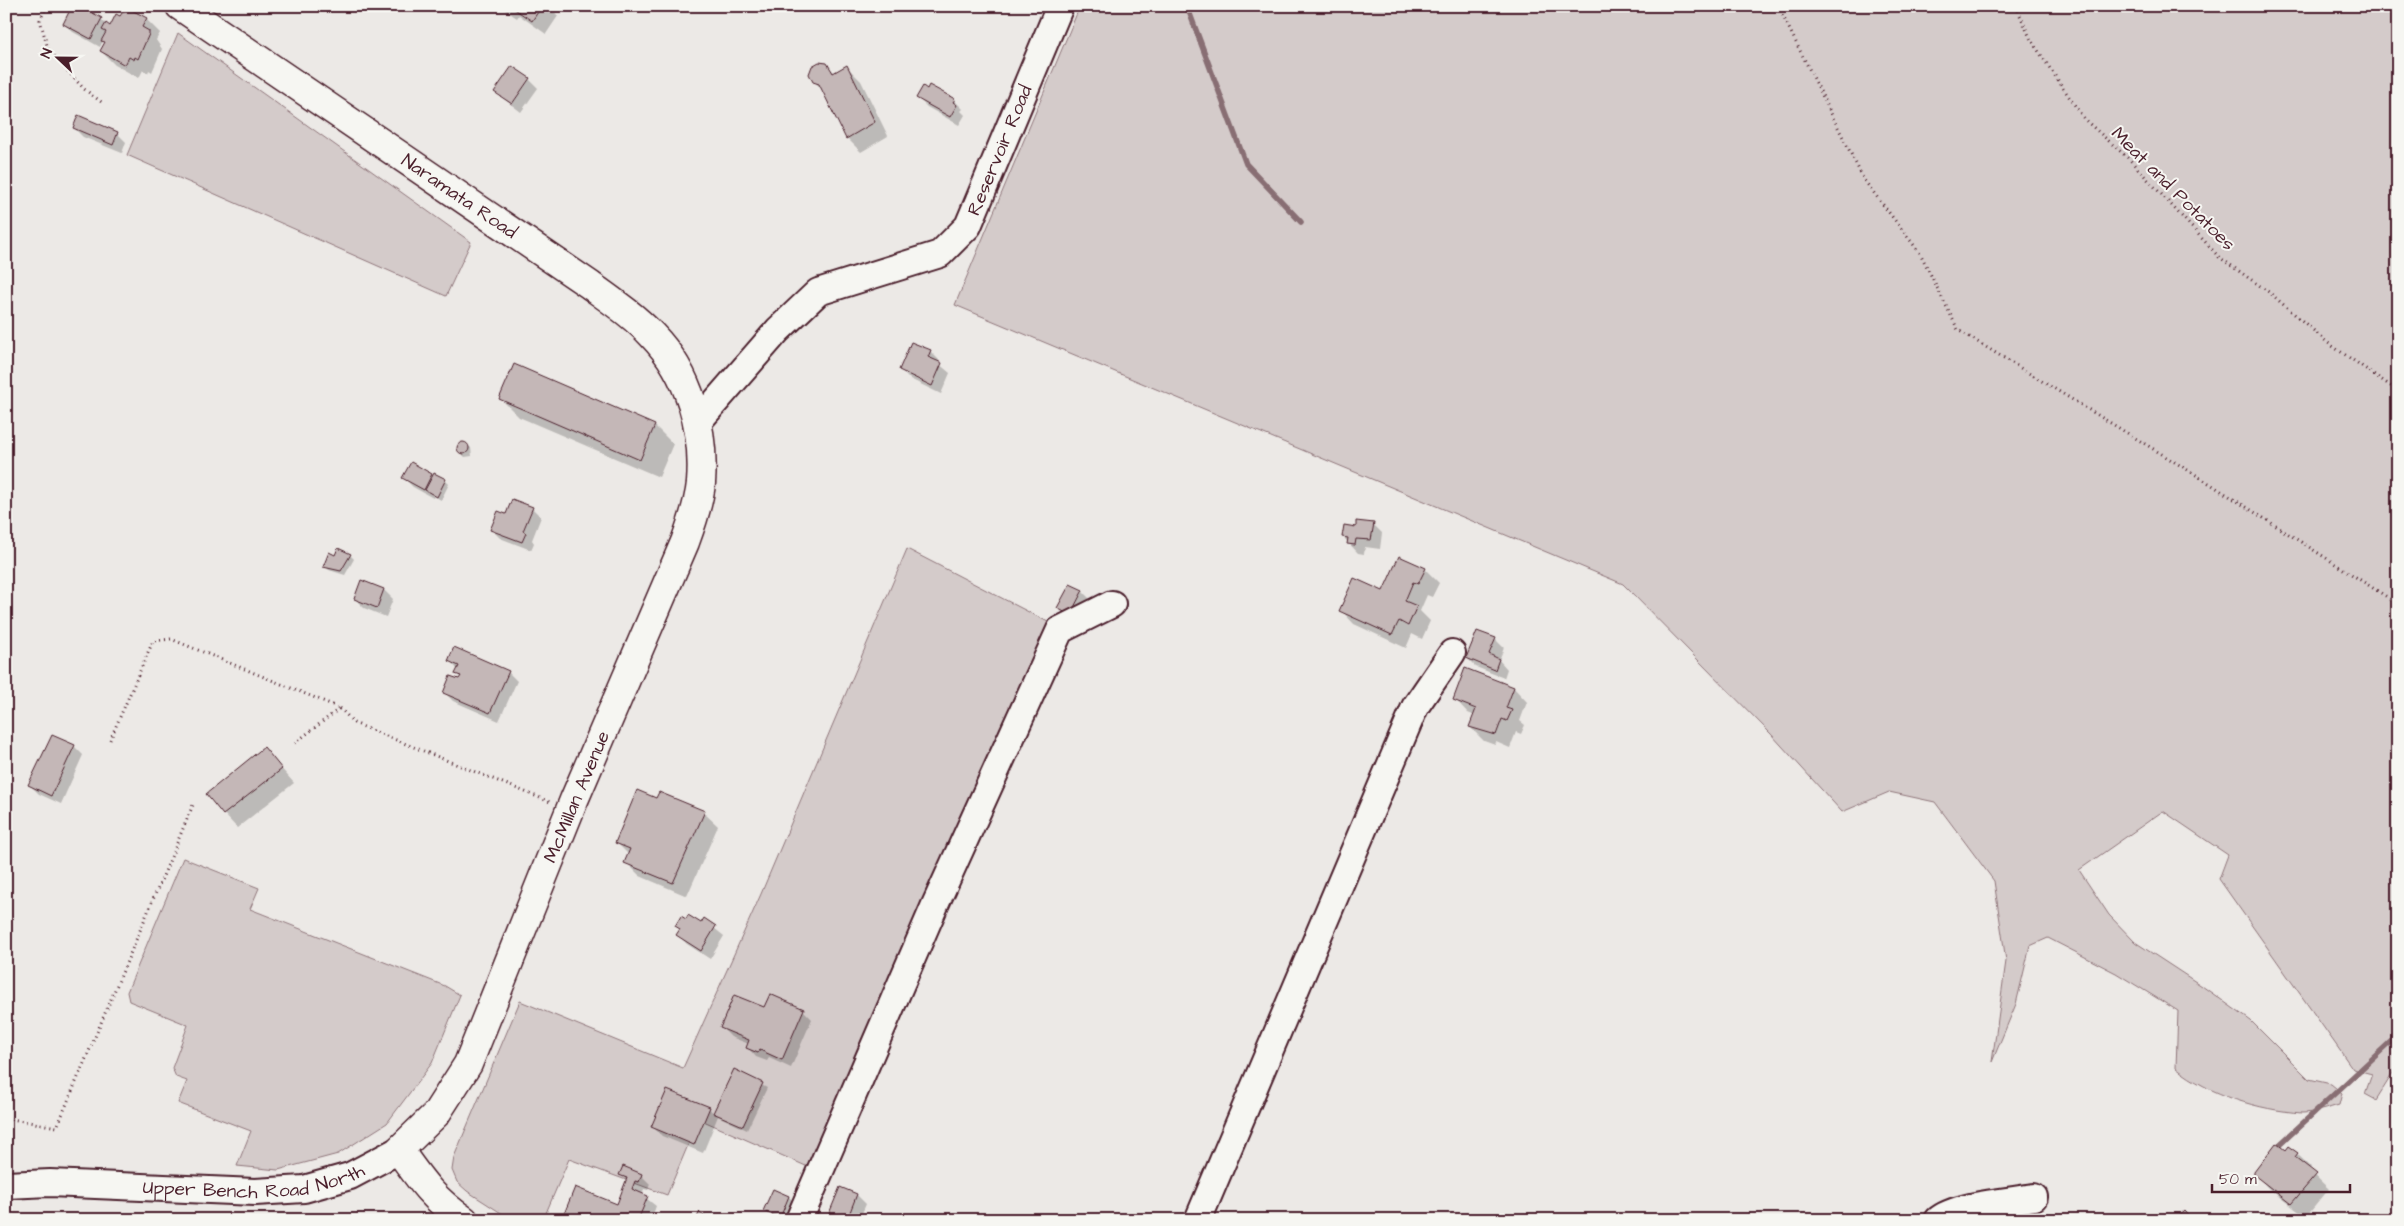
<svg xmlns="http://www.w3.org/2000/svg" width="2404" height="1226" font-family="'Architects Daughter',sans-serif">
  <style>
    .green { fill: #d4cbca; stroke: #8f757a }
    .shadow { fill: #0003 }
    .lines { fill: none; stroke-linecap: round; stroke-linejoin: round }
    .stream { stroke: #886e73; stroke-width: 5.5 }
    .building { fill: #c4b7b7; stroke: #4a1f2b }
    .minor-casing { stroke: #4a1f2b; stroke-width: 30 }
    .major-casing { stroke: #4a1f2b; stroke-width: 31 }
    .path { stroke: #4a1f2b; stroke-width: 3; stroke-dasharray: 1 4; stroke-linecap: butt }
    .minor { stroke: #f6f6f2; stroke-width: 26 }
    .major { stroke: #f6f6f2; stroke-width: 28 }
    .labels { text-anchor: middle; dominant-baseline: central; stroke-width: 4; stroke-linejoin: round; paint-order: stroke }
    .street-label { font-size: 19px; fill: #4a1f2b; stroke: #f6f6f2 }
  </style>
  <rect width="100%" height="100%" fill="#ece9e6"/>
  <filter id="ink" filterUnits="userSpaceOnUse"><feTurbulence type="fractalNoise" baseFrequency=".02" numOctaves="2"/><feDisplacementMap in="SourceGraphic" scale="10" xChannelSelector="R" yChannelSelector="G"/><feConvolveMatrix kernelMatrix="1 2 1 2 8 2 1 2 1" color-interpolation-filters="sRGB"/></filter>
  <g filter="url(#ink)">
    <path class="green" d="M 1080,6 L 2398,6 L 2398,1065 L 2376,1100 L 2365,1094 L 2372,1074 L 2353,1069 L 2219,879 L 2228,855 L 2163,811 L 2079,870 L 2109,915 L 2135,942 L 2202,986 L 2251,1021 L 2309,1079 L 2331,1084 L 2342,1093 L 2339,1105 C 2328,1108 2313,1113 2302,1113 C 2258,1110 2210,1095 2176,1068 L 2178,1011 L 2116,973 L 2048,938 L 2030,946 L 2016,1004 L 1992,1062 L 2006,961 L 1994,881 L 1935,802 L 1889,792 L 1842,812 L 1771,734 L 1623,584 L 955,305 Z
      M 178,33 L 471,242 L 446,296 L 127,155 Z
      M 907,549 L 1048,622 L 815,1170 L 699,1119 L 667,1195 L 569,1159 L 543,1220 L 512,1220 L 467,1191 L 457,1182 L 452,1170 L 454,1157 L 520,1001 L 683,1068 L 761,894 Z
      M 183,858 L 259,888 L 250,909 L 445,986 L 460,995 L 432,1063 L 387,1123 L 338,1154 L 278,1170 L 237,1166 L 251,1131 L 178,1103 L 187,1081 L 176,1077 L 172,1068 L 188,1025 L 129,1001 L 127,992 Z"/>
    <path class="shadow" d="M 499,6 L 549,6 L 558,16 L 546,34 L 519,15 L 517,18 Z
      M 101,19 L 110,28 L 146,19 L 160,33 L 156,40 L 162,49 L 152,72 L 149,70 L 148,73 L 143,70 L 139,78 L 115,65 L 101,51 L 106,43 L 103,41 L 100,47 L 73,32 L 64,24 Z
      M 826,64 L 835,73 L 847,67 L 861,81 L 888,136 L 861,152 L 847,138 L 824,92 L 814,81 Z
      M 529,79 L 538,88 L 521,112 L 495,92 Z
      M 918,98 L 954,100 L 963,109 L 961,111 L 965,115 L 959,125 L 927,107 Z
      M 74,128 L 117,133 L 126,142 L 122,153 L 83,137 Z
      M 930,351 L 939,360 L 938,363 L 950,373 L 941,394 L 910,379 L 901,370 Z
      M 514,366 L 655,426 L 673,444 L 659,477 L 519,417 L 500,398 Z
      M 461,443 L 466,444 L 471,448 L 472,456 L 465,457 L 458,450 Z
      M 431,475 L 445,480 L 449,484 L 441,500 L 434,496 L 433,498 L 413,487 L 404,478 Z
      M 532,508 L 541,517 L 532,540 L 534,543 L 531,550 L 500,538 L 491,529 L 507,516 Z
      M 1373,524 L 1382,533 L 1380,549 L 1365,547 L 1364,554 L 1358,553 L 1343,537 L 1357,528 Z
      M 350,555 L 354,559 L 345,575 L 329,570 L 325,566 Z
      M 1425,569 L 1439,583 L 1432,597 L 1427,595 L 1420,611 L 1430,621 L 1422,639 L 1412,634 L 1406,648 L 1354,624 L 1341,610 L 1384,593 Z
      M 362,582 L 384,590 L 393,599 L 386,617 L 364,608 L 355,599 Z
      M 1082,591 L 1091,600 L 1068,617 L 1059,608 Z
      M 1495,639 L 1504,648 L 1499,660 L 1507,669 L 1504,678 L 1476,667 L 1467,658 Z
      M 450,661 L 508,672 L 517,681 L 499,721 L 453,701 L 444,692 L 461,678 L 457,674 L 458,670 Z
      M 1514,688 L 1527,702 L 1520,721 L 1525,725 L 1521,734 L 1516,732 L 1510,748 L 1496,742 L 1495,745 L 1484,741 L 1470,727 L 1475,716 L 1468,713 L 1455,699 Z
      M 53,736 L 74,746 L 83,755 L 61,804 L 39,794 L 30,785 Z
      M 264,749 L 294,783 L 237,828 L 224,814 Z
      M 659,794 L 704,813 L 718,826 L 687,896 L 640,876 L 626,862 L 629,855 L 617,843 L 657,800 Z
      M 704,920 L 724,936 L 710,959 L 687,944 L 678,935 L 681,930 L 676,926 L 701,925 Z
      M 765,1009 L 803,1010 L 812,1019 L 791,1068 L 769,1058 L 767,1061 L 756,1057 L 748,1048 L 749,1044 L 731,1037 L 722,1028 Z
      M 734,1071 L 767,1088 L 747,1130 L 718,1116 L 703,1153 L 662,1136 L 653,1127 L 709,1108 L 714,1114 Z
      M 2285,1152 L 2297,1154 L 2311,1167 L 2309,1170 L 2329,1189 L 2306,1217 L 2269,1189 L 2256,1175 Z
      M 621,1174 L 641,1175 L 650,1184 L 648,1190 L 644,1189 L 642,1195 L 656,1206 L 651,1220 L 571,1220 L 565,1214 L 618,1205 L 627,1181 Z
      M 857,1195 L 866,1204 L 859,1220 L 833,1220 L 830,1216 Z
      M 789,1197 L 793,1201 L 785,1220 L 769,1214 L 765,1210 Z"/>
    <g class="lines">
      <path class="stream" d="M 1187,6 L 1246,164 L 1301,222
        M 2275,1149 L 2398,1035"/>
    </g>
    <path class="building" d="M 72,6 L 80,6 L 102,18 L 91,39 L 63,24 Z
      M 510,6 L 542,6 L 532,21 Z
      M 126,7 L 147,18 L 142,27 L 149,31 L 149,34 L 138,59 L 135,57 L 134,60 L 129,57 L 125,65 L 100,51 L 105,42 L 101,41 L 106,32 L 102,30 L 106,23 L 110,26 L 116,14 L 120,16 Z
      M 819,62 L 827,63 L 833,73 L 847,65 L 875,122 L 846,139 L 819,84 L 813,82 L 809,74 L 812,66 Z
      M 512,66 L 530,78 L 512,104 L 494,92 Z
      M 929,85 L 955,99 L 953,102 L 957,105 L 950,117 L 916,98 L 923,86 L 927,89 Z
      M 78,115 L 118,132 L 113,145 L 73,128 Z
      M 911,342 L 931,350 L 928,357 L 942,363 L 932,386 L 899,370 Z
      M 514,364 L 655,425 L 640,460 L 499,399 Z
      M457 448a6 6 0 1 1 12 0a6 6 0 1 1-12 0Z
      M 411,462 L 432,474 L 424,490 L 402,478 Z
      M 434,473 L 446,479 L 437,497 L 425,490 Z
      M 512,499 L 533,507 L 523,531 L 526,533 L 522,542 L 490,530 L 498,511 L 506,514 Z
      M 1356,521 L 1374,523 L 1371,540 L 1356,539 L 1355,545 L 1347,544 L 1348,538 L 1342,537 L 1344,525 L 1356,527 Z
      M 338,548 L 351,554 L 341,571 L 323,567 L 329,552 L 335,555 Z
      M 1399,556 L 1426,568 L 1418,584 L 1413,582 L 1405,601 L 1417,606 L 1408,626 L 1399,621 L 1392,635 L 1339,611 L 1354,578 L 1383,591 Z
      M 361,580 L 384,589 L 377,608 L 354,599 Z
      M 1070,584 L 1083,590 L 1070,615 L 1057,608 Z
      M 1477,631 L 1496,638 L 1489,654 L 1499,659 L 1495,670 L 1466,658 Z
      M 454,647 L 509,671 L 490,713 L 443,693 L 450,676 L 459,679 L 461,676 L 455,674 L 459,666 L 448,661 Z
      M 1465,668 L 1514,687 L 1506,708 L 1512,710 L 1507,721 L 1502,719 L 1496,735 L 1469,727 L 1476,709 L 1453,700 Z
      M 52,735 L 75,745 L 51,796 L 28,785 Z
      M 264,747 L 282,769 L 223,815 L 206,794 Z
      M 637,790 L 656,798 L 659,792 L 705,811 L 673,883 L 624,863 L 630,849 L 615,843 Z
      M 688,915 L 701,923 L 704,918 L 716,926 L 701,951 L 676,935 L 680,929 L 675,926 L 681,916 L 686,919 Z
      M 770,994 L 804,1009 L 782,1060 L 760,1050 L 758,1053 L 746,1048 L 749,1040 L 720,1028 L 734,995 L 764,1007 Z
      M 734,1069 L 763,1083 L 743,1126 L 713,1113 Z
      M 667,1090 L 710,1107 L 694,1145 L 651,1127 Z
      M 2276,1143 L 2285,1150 L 2288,1146 L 2298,1153 L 2295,1157 L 2317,1174 L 2291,1204 L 2254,1175 L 2254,1172 Z
      M 623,1166 L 642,1174 L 639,1182 L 635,1181 L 632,1189 L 648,1196 L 638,1220 L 577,1220 L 564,1214 L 575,1187 L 617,1204 L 627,1178 L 619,1175 Z
      M 840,1187 L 857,1194 L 847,1220 L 837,1220 L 828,1216 Z
      M 773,1189 L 789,1196 L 780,1218 L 763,1211 Z
      M 2184,1210 L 2193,1220 L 2173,1220 Z
      M 699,1213 L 713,1220 L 696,1220 Z"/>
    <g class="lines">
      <defs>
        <g id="minor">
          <path id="s1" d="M 697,423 L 778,330 L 818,292 L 940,254 L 968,226 L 1060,6"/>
          <path id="s2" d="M 6,1185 L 50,1183 L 255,1192 L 304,1189 L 350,1176 L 399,1150"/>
          <path d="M 799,1220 L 935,905 L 1060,630 L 1112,604"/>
          <path d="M 1198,1220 L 1415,707 L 1452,653"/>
          <path d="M 1938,1220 C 1954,1205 2012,1201 2034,1197"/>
        </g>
        <g id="major">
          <path id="s3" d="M 180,6 L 590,285 C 612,301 634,316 652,335 C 690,374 705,430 701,483 C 699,503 692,523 685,542 L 574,800 L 468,1064 L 436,1114 L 399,1150 C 421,1181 433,1199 464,1220"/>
        </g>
      </defs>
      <use href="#minor" class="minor-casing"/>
      <use href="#major" class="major-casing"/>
      <path class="path" d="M 47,6 L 40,20 L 48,49 L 84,89 L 104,104
        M 1778,6 L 1864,180 L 1920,253 L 1958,330 L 2201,478 L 2398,604
        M 2016,6 L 2031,40 L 2084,119 L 2129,159 L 2219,257 L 2270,293 L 2328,343 L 2398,391
        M 340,708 L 354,723 L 550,802
        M 110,740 L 153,641 L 171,639 L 340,708 L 295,743
        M 6,1118 L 57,1127 L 193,805"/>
      <use href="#minor" class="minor"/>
      <use href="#major" class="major"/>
    </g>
  </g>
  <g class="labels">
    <g class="street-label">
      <text stroke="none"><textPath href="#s1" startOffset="428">Reservoir Road</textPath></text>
      <text transform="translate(2173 189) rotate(45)">Meat and Potatoes</text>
      <text stroke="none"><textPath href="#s3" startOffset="338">Naramata Road</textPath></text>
      <text transform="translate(577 797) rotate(-67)">McMillan Avenue</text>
      <text stroke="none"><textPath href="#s2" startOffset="249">Upper Bench Road North</textPath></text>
    </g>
  </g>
  <rect width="2404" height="1226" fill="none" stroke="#f6f6f2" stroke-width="25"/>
  <rect x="12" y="12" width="2379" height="1201" fill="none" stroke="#4a1f2b" stroke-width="2" filter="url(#ink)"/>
  <g transform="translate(58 58) rotate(292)" stroke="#f6f6f2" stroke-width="4" paint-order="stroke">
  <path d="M0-4L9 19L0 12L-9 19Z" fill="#4a1f2b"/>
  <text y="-8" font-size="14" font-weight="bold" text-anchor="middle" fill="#4a1f2b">N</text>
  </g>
  <path d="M2212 1184v8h138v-8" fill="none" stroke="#4a1f2b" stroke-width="2.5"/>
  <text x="2219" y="1184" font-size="15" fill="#4a1f2b" stroke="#f6f6f2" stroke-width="4" paint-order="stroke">50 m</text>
</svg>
